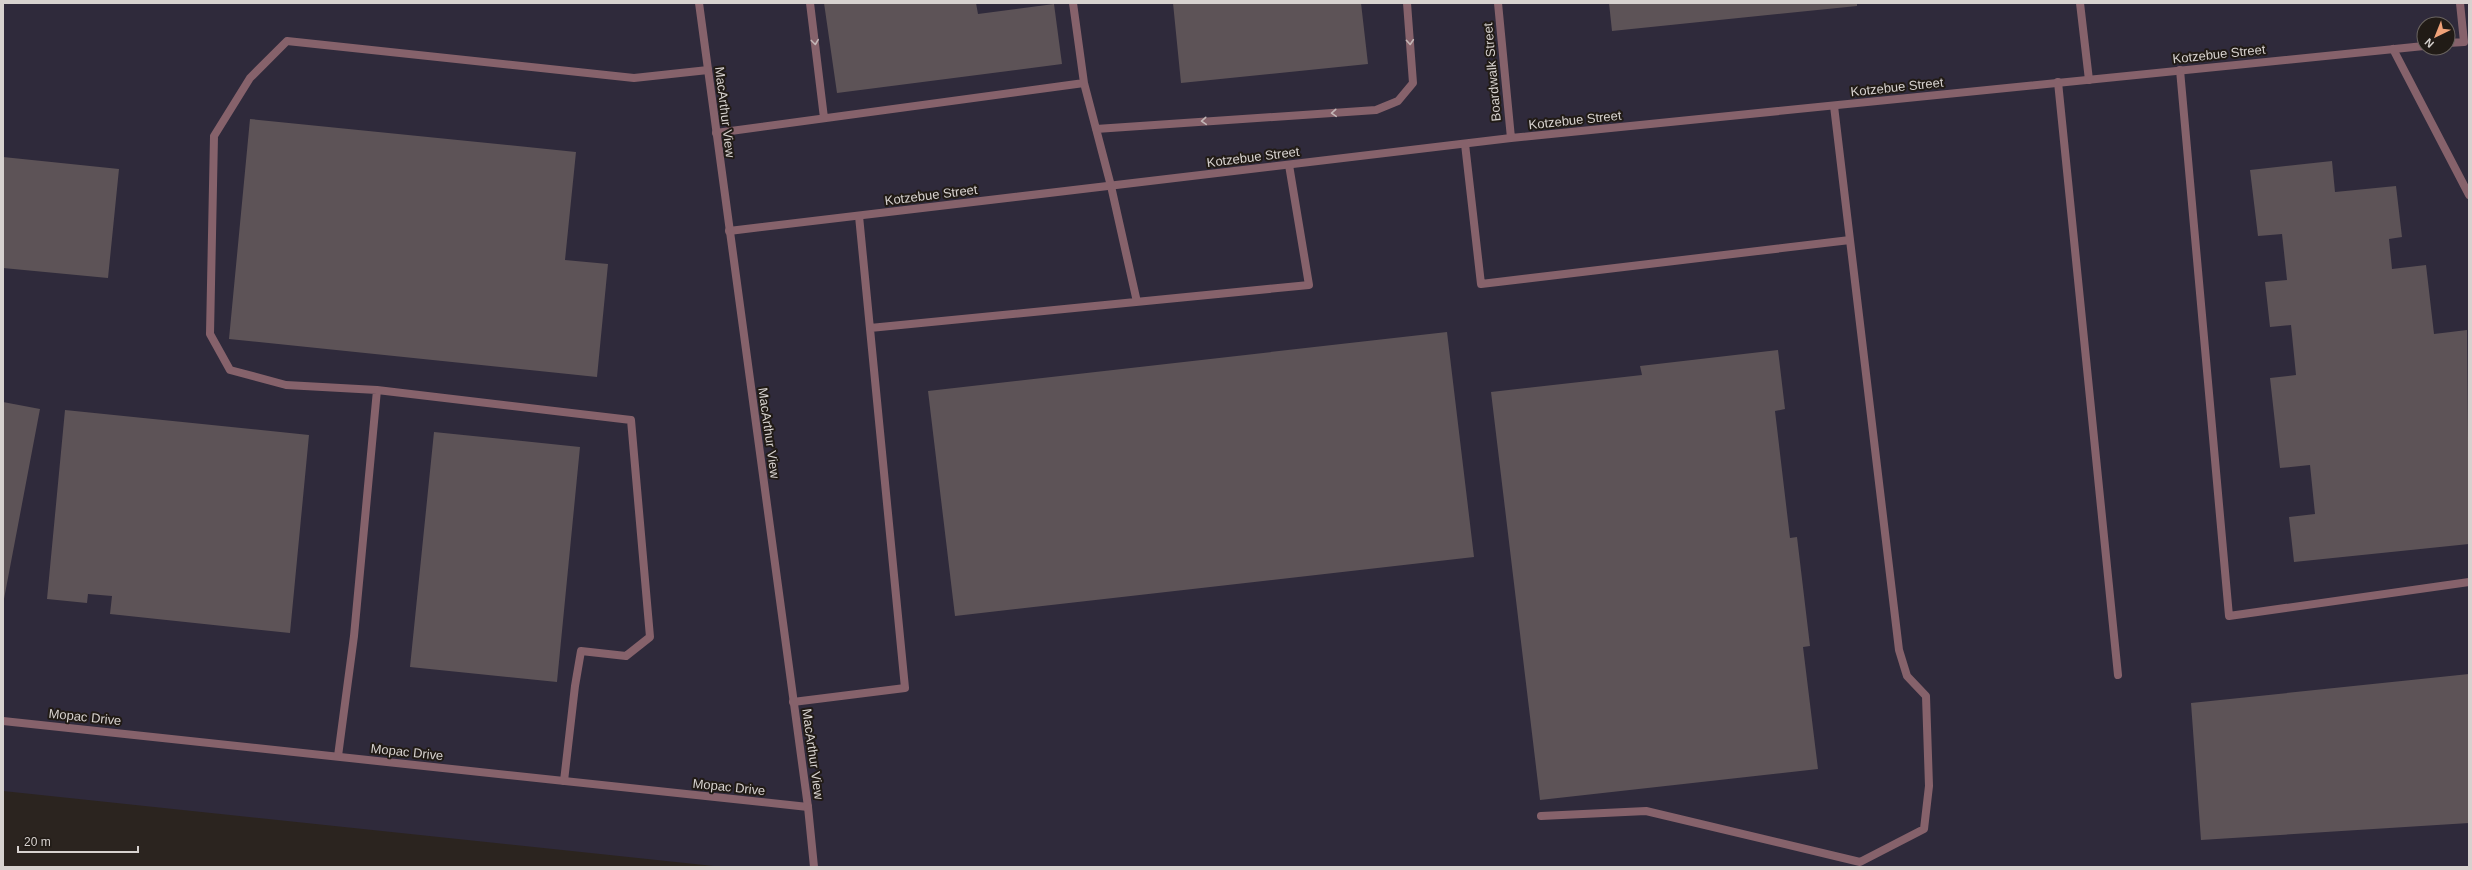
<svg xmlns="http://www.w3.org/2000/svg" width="2472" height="870" font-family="Helvetica,sans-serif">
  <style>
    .industrial { fill: #2f2a3b; fill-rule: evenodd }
    .building { fill: #5d5357 }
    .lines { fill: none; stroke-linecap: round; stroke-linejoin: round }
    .service { stroke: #86626b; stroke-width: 8 }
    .minor { stroke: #86626b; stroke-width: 8 }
    .tertiary { stroke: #86626b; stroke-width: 8 }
    .oneway { stroke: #c3b6b6 }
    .labels { text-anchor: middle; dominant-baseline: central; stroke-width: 4; stroke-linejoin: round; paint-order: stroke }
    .street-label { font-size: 13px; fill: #d7d2cf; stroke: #211b16 }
  </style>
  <rect width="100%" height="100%" fill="#2b241f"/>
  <path class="industrial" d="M 3,3 L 2469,3 L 2469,867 L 723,867 L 3,791 ZM 2424,24 L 2448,24 L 2448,48 L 2424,48 Z"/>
  <path class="building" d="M 824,3 L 976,3 L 978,14 L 1054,4 L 1062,64 L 837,93 Z
    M 1173,3 L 1361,3 L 1368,64 L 1181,83 Z
    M 1609,3 L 1857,3 L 1857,6 L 1612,31 Z
    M 250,119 L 576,152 L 565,260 L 608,264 L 597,377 L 229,339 Z
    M 3,157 L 119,169 L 108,278 L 3,268 Z
    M 2332,161 L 2335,192 L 2396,186 L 2402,237 L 2389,239 L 2392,269 L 2426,265 L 2434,334 L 2467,330 L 2469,544 L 2294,562 L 2289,517 L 2315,514 L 2310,465 L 2280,468 L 2270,378 L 2296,375 L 2291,325 L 2270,327 L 2265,282 L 2287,280 L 2282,234 L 2258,236 L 2250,170 Z
    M 1447,332 L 1474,557 L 955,616 L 928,391 Z
    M 1778,350 L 1785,409 L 1775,411 L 1790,538 L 1797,537 L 1810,646 L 1803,647 L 1818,769 L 1540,800 L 1491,392 L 1642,375 L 1640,366 Z
    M 3,402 L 40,409 L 4,599 L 3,599 Z
    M 65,410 L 309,435 L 290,633 L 110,614 L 112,596 L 88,594 L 87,603 L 47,599 Z
    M 434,432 L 580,447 L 557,682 L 410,667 Z
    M 2469,674 L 2469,823 L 2201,840 L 2191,703 Z"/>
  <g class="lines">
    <path class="service" d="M 810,3 L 824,118
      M 2080,3 L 2089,80
      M 2393,49 L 2469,195
      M 2180,70 L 2229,616 L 2469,582
      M 2058,82 L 2118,675
      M 1084,83 L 1111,186 L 1137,302
      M 1096,129 L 1376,110 L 1398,101 L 1413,83 L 1407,3
      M 716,133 L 1084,83 L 1073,3
      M 1465,144 L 1481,284 L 1850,240
      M 870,328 L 1309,285 L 1289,165
      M 793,702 L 905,688 L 859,216
      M 338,756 L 354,636 L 377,390
      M 564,781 L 575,686 L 581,651 L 626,656 L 650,637 L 631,420 L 377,390 L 286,385 L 230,370 L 210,334 L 214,136 L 250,78 L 287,41 L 634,78 L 708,70
      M 1541,816 L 1646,811 L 1860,862 L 1924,829 L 1929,786 L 1926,696 L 1907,676 L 1899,650 L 1834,106"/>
    <path class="minor" d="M 1498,3 L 1511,138
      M 2448,43 L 2464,42 L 2460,3
      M 729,231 L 1511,138 L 2424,46
      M 3,721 L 808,807"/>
    <path class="tertiary" d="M 699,3 L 808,807 L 814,867"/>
  </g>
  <defs><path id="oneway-chevron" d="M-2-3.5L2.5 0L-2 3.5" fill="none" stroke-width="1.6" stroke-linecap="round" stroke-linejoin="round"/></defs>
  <g class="oneway">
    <use href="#oneway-chevron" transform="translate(815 42) rotate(83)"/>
    <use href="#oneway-chevron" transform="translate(1410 42) rotate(86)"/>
    <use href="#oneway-chevron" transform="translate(1334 113) rotate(176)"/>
    <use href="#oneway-chevron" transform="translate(1204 121) rotate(176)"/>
  </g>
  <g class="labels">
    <g class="street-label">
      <text transform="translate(2219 54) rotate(-6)">Kotzebue Street</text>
      <text transform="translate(1492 72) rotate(-95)">Boardwalk Street</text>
      <text transform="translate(1897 87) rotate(-6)">Kotzebue Street</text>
      <text transform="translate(725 112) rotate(83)">MacArthur View</text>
      <text transform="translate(1575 120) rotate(-6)">Kotzebue Street</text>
      <text transform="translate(1253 157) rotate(-7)">Kotzebue Street</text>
      <text transform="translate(931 195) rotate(-7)">Kotzebue Street</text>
      <text transform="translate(769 433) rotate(82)">MacArthur View</text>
      <text transform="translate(85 717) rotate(6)">Mopac Drive</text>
      <text transform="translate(407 752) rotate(6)">Mopac Drive</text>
      <text transform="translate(813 754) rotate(82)">MacArthur View</text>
      <text transform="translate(729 787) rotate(6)">Mopac Drive</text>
    </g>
  </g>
  <rect width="2472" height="870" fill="none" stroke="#d7d2cf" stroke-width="8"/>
  <g transform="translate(2436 36) rotate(223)"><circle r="19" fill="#211b16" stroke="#6a6460"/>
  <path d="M0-3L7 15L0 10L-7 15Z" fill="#f0a279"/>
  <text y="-6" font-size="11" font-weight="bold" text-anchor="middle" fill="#d7d2cf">N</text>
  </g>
  <path d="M18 846v6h120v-6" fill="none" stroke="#d7d2cf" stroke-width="2"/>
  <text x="24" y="846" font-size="12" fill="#d7d2cf" stroke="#211b16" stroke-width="3" paint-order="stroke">20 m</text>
</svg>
